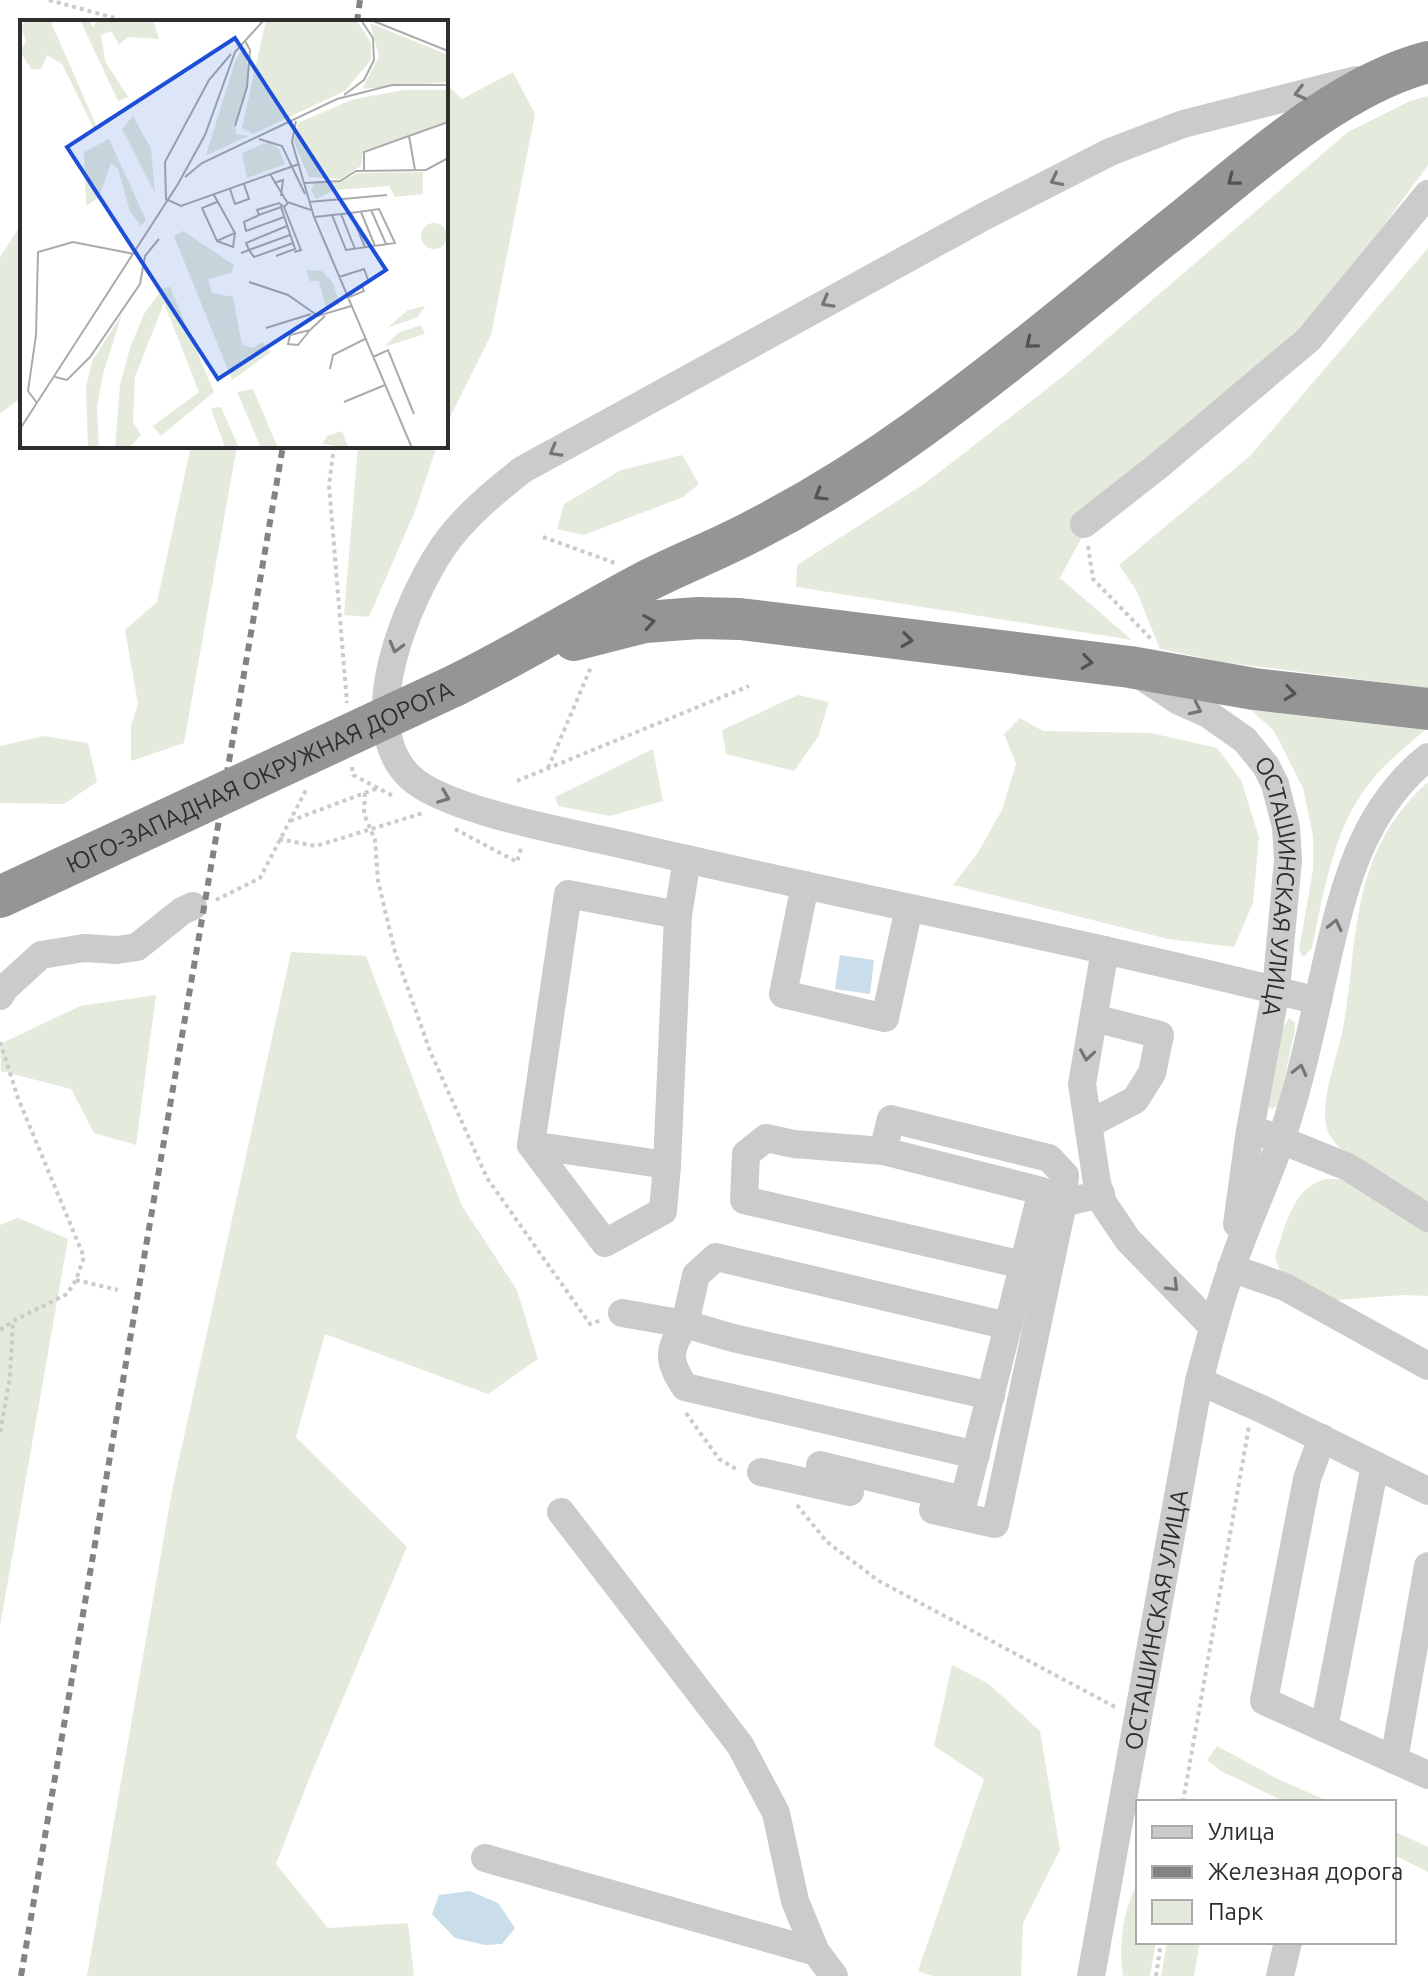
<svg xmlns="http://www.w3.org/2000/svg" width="1428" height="1976" font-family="Ubuntu,sans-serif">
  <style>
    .green { fill: #e4ebdd }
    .water { fill: #c9ddea }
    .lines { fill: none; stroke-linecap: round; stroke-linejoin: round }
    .path { stroke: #cbcbcb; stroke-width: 4; stroke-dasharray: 4 4; stroke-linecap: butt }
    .minor { stroke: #cbcbcb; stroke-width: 28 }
    .highway { stroke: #959595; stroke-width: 42 }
    .rail { stroke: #838383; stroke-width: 6; stroke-dasharray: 8 6; stroke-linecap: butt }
    .highway-bridge { stroke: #959595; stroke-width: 42 }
    .oneway { stroke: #757575 }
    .oneway2 { stroke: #525252 }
    .labels { text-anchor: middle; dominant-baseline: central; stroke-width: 8; stroke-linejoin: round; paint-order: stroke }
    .street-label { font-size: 24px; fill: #2e2e2e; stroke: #fff }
    .inset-road { fill: none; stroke: #ababab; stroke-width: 2 }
    .view { fill: #1d4ed8; fill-opacity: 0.15; stroke: #1d4ed8; stroke-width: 4 }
    .inset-edge { fill: none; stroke: #2e2e2e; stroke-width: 4 }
  </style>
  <rect width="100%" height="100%" fill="#fff"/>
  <path class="green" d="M 513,72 L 535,114 L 491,335 L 446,425 L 446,84 L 462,99 Z
    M 1428,96 L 1428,165 L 1365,251 L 1331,313 L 1292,334 L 1284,359 L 1091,520 L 1060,578 L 1132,640 L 796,587 L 797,565 L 924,484 L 1066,374 L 1348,132 L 1410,101 Z
    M 22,223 L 22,397 L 0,414 L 0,257 Z
    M 1428,248 L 1428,688 L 1223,662 L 1160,649 L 1136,590 L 1119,565 L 1250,456 Z
    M 191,446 L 237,446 L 184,743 L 131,761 L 131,726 L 138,704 L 125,630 L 157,602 Z
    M 358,446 L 437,446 L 415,511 L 369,617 L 344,615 Z
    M 682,455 L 699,484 L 683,497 L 584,535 L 557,529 L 564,504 L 621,470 Z
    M 798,695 L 829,702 L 818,737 L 794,771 L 726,754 L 722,730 Z
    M 1250,709 L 1428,727 C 1411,743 1392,757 1377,774 C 1334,822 1325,887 1312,948 L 1305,956 L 1302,956 L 1299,950 L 1313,870 L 1313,836 L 1303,788 L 1274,731 Z
    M 1020,718 L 1043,731 L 1151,733 L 1217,748 L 1241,780 L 1259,837 L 1253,903 L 1234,947 L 1168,939 L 953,885 L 977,854 L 1002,810 L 1016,764 L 1004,734 Z
    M 44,736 L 88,743 L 97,782 L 64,804 L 0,803 L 0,746 Z
    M 653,749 L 663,801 L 610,816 L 558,806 L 555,797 Z
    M 1428,782 L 1428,1205 L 1341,1149 C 1332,1141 1325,1130 1325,1117 C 1324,1086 1341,1048 1345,1016 C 1354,961 1353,908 1375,855 C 1387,827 1405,802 1428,782 Z
    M 291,952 L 366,956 L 462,1206 L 517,1290 L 538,1359 L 488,1394 L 325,1334 L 296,1437 L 407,1547 L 311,1774 L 276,1864 L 328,1928 L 408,1923 L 414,1976 L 87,1976 L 172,1491 Z
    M 156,995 L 136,1145 L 94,1133 L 71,1089 L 1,1071 L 0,1044 L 80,1006 Z
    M 1289,1018 L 1295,1023 L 1295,1030 L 1280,1097 L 1277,1106 L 1272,1109 L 1268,1106 L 1282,1030 Z
    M 1325,1179 L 1341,1179 L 1428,1231 L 1428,1296 L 1404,1295 L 1324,1301 L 1280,1270 L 1275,1257 C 1285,1228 1291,1189 1325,1179 Z
    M 18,1218 L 68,1239 L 0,1626 L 0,1225 Z
    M 952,1665 L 989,1684 L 1040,1731 L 1060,1850 L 1023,1923 L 1021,1976 L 933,1976 L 918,1971 L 984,1779 L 934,1746 Z
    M 1217,1746 L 1278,1779 L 1330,1802 L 1285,1802 L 1221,1771 L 1207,1760 Z
    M 1394,1831 L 1428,1847 L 1428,1872 L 1394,1855 Z
    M 1138,1882 L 1138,1942 L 1156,1942 L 1150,1976 L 1123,1976 C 1118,1947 1123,1908 1138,1882 Z
    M 1167,1942 L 1200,1942 L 1194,1976 L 1161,1976 Z"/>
  <path class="water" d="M 840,955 L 874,960 L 870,994 L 835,989 Z
    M 470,1891 L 498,1903 L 515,1928 L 502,1944 L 485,1945 L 455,1938 L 432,1914 L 439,1895 Z"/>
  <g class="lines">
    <path class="path" d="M 49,0 L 129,22
      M 334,446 L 329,485 L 347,703
      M 543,537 L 615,563
      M 1088,546 L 1093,579 L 1153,641
      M 352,767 L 353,775 L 395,797
      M 548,768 L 591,667
      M 517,781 L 749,686
      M 365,793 L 364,814 L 375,840 L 378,881 L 395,952 L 430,1051 L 487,1178 L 590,1324 L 602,1320
      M 290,821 L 378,788
      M 455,829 L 517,862 L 522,845
      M 279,839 L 316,846 L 423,813
      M 216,900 L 260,878 L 307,788
      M 0,1042 L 18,1098 L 84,1257 L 76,1280 L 67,1294 L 13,1321 L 10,1376 L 0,1434
      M 76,1280 L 118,1290
      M 0,1330 L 13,1321
      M 686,1413 L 719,1459 L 738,1470
      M 797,1505 L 827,1542 L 879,1581 L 1117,1708
      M 1183,1802 L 1249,1426
      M 1156,1976 L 1161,1942"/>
    <g class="minor">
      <path d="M 1084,524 L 1158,466 L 1309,339 L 1428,194"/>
      <path id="s1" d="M 1140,675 L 1179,701 L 1208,714 L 1245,740 L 1266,766 L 1275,784 L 1286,827 L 1288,860 L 1276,990 L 1250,1130 L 1237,1224"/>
      <path d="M 805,885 L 783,994 L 885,1018 L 909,908"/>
      <path d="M 678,915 L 568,894 L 531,1145 L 667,1165 L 678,915 L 687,859"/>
      <path d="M 1105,950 L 1082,1084 L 1097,1183 L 1103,1203 L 1128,1240 L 1213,1327"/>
      <path d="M 0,996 L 5,988 L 41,955 L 84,948 L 117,950 L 137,947 L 182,911 L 193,906"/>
      <path d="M 1318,1001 C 1089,942 856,899 625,845 C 574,833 445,811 410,777 C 354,724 408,599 443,547 C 464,517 493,493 522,470 L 983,217 L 1110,152 L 1183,124 L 1356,80"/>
      <path d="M 1089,1124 L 1135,1100 L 1152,1073 L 1160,1035 L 1094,1018"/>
      <path d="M 1266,1134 L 1348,1167 L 1428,1218"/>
      <path d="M 531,1145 L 605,1243 L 663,1211 L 667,1165"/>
      <path d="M 883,1151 L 794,1144 L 766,1138 L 746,1154 L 744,1200 L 1023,1265"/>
      <path d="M 1231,1268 L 1285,1287 L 1428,1366"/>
      <path d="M 622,1313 L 685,1324 C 668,1350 667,1361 685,1387 L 976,1455"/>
      <path d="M 1199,1381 L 1264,1410 L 1428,1491"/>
      <path d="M 991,1396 L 733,1338 L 685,1324 L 696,1275 L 716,1257 L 1008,1326"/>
      <path d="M 1322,1438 L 1307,1479 L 1264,1701 L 1428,1775"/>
      <path d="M 820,1465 L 964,1500 L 1042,1191 L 883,1151 L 891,1119 L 1049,1158 L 1065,1175 L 1063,1203"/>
      <path d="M 761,1472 L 850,1492"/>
      <path d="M 933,1510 L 995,1524 L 1063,1203 L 1101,1194"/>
      <path d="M 561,1512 L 740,1745 L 776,1813 L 795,1901 L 816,1952 L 834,1976"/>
      <path d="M 1324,1728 L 1375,1465"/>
      <path d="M 1394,1760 L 1428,1566"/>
      <path d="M 485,1858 L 816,1952"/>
      <path id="s2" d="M 1091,1976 L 1199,1381 C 1209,1344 1218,1306 1231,1270 C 1245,1226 1266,1184 1281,1140 C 1300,1085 1313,1021 1326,964 C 1344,886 1362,810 1428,757"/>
      <path d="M 1280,1976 L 1288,1942"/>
    </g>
    <path class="highway" d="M 574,640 L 645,622 L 698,618 L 740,619 L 1130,667 L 1254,689 L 1428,709
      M 456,685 C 519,654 579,617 641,584 C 677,565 715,551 751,532 C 810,502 866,467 920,428 C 1010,363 1095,291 1181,222 C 1252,165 1339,85 1428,62"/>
    <path class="rail" d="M 357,22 L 360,0
      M 21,1976 L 283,446"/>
    <path class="highway-bridge" id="s3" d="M 0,897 L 456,685"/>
  </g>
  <defs><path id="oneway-chevron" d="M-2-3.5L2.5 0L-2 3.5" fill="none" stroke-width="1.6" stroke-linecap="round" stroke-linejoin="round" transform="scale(2)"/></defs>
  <g class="oneway">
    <use href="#oneway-chevron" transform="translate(1300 93) rotate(166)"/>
    <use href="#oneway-chevron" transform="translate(1056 180) rotate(153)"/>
    <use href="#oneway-chevron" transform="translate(827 302) rotate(151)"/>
    <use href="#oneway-chevron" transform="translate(555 451) rotate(150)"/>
    <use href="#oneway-chevron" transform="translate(396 647) rotate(105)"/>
    <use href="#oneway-chevron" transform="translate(1196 709) rotate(25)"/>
    <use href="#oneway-chevron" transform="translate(444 797) rotate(22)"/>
    <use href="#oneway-chevron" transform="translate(1335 925) rotate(-77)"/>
    <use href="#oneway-chevron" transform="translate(1087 1055) rotate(99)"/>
    <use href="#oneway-chevron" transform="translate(1300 1070) rotate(-76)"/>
    <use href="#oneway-chevron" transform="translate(1173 1286) rotate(45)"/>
  </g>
  <g class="oneway2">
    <use href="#oneway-chevron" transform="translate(1233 180) rotate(142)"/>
    <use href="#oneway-chevron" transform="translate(1031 343) rotate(141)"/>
    <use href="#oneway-chevron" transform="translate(820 495) rotate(149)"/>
    <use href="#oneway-chevron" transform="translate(649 622) rotate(-9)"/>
    <use href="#oneway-chevron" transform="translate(907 640) rotate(7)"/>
    <use href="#oneway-chevron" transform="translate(1087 662) rotate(7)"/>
    <use href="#oneway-chevron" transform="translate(1290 693) rotate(7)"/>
  </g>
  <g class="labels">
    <g class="street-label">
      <text stroke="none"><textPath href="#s3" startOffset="286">ЮГО-ЗАПАДНАЯ ОКРУЖНАЯ ДОРОГА</textPath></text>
      <text stroke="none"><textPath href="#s1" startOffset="280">ОСТАШИНСКАЯ УЛИЦА</textPath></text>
      <text stroke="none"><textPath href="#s2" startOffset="362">ОСТАШИНСКАЯ УЛИЦА</textPath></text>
    </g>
  </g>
  <g transform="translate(20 20)">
    <rect width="428" height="428" fill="#fff"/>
    <path d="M 5,0 L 30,0 L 77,107 L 75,111 L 42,44 L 27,35 L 21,49 L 12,50 L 0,32 L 6,21 L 1,8 ZM 60,0 L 70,0 L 72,7 L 79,0 L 133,0 L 139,19 L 108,17 L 99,25 L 91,11 L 81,15 L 85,41 L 108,77 L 98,81 ZM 246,0 L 336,0 L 351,22 L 351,40 L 325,71 L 233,114 L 222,108 ZM 350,3 L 428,35 L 428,62 L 342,69 L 359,36 ZM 226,25 L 228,62 L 215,105 L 216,114 L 229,116 L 186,135 L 216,39 ZM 383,70 L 428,70 L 428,101 L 343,131 L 341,146 L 320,159 L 289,157 L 274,122 L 278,103 L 331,80 ZM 113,96 L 131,129 L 135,173 L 102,109 ZM 89,119 L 126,200 L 121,206 L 110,191 L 98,149 L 91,143 L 79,177 L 66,186 L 64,132 ZM 248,122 L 259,129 L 265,144 L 227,158 L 222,133 ZM 403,152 L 403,174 L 375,177 L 369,166 L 315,170 L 296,179 L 291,170 L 294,163 L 320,162 L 338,153 ZM401 216a13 13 0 1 1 26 0a13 13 0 1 1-26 0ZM 163,211 L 214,245 L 211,253 L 188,259 L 192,273 L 213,277 L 222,325 L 233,328 L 242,322 L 251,332 L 212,360 L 154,216 ZM 286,250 L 302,251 L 313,263 L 320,285 L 306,288 L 299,261 L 290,261 ZM 150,267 L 194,372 L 141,416 L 133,406 L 179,372 L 144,283 L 115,357 L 113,402 L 121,415 L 109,428 L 95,428 L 100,365 L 110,328 L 124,294 L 143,268 ZM 405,286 L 398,297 L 367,308 L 388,290 ZM 102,294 L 83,354 L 77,387 L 79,428 L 68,428 L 66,367 L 72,341 ZM 401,305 L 405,314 L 364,327 L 378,313 ZM 233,369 L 258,428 L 241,428 L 217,372 ZM 201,387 L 219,428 L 205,428 L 191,388 ZM 322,411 L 328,428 L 302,424 L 307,416 Z" fill="#e4ebdd"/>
    <path class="inset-road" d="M 351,0 L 428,31M 211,34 L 189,60 L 145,142 L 146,179 L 161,186 L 279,144M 324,75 L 344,60 L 354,40 L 353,18 L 341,0M 276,101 L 272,122 L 294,197 L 392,428M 215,106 L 227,67 L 230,30 L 225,21M 389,116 L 395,150M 239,119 L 262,126 L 285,174M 336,151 L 406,150 L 428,138M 344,151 L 344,132 L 428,102M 250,154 L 267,182 L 291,190M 165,157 L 182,143 L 317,79 L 372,65 L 428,65M 254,163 L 263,160 L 261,176M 285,163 L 320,161 L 336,151M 210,169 L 215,184 L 229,179 L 224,164M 194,175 L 215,213 L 197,221 L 182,188 L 197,182M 289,182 L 367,175M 268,183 L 264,187 L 281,230 L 274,232M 351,190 L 366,224M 341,192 L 355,226M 331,193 L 345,227M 321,194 L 335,229M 239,195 L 224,202 L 226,211 L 264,197M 294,197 L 304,196 L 312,195 L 331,193 L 359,189 L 375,223 L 326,230 L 312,195M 267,206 L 226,223 L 229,230 L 270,215M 197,221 L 213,227 L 215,213M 221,233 L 229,230 L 234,237 L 273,223M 256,236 L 275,229 L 261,187 L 239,195 L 237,190 L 259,183 L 264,187M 319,257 L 344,249 L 349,262 L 342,266 L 344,271 L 327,278M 229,262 L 268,275 L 298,296 L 331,286M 246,308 L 291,294M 290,310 L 278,325 L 268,324 L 270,315 L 290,310 L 305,296M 353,337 L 368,330 L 394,394M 310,349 L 313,335 L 345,319M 35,357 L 47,360 L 70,337 L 120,264 L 125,236 L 139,219M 324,382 L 365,365M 17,383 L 8,371 L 16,315 L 18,232 L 53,222 L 114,234M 0,409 L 158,164 L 185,115 L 215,32 L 244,0"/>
    <path class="view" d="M 215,18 L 366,250 L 198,359 L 47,127 Z"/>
    <rect width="428" height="428" class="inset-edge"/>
  </g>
  <rect x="1136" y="1800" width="260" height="144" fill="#ffffff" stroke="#ababab" stroke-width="2"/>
  <rect x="1152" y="1826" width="40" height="12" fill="#cbcbcb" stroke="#ababab" stroke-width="2"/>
  <text x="1208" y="1840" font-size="24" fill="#2e2e2e">Улица</text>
  <rect x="1152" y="1866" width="40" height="12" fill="#838383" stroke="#ababab" stroke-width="2"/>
  <text x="1208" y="1880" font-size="24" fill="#2e2e2e">Железная дорога</text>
  <rect x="1152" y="1900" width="40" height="24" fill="#e4ebdd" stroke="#ababab" stroke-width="2"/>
  <text x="1208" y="1920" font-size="24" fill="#2e2e2e">Парк</text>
</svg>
